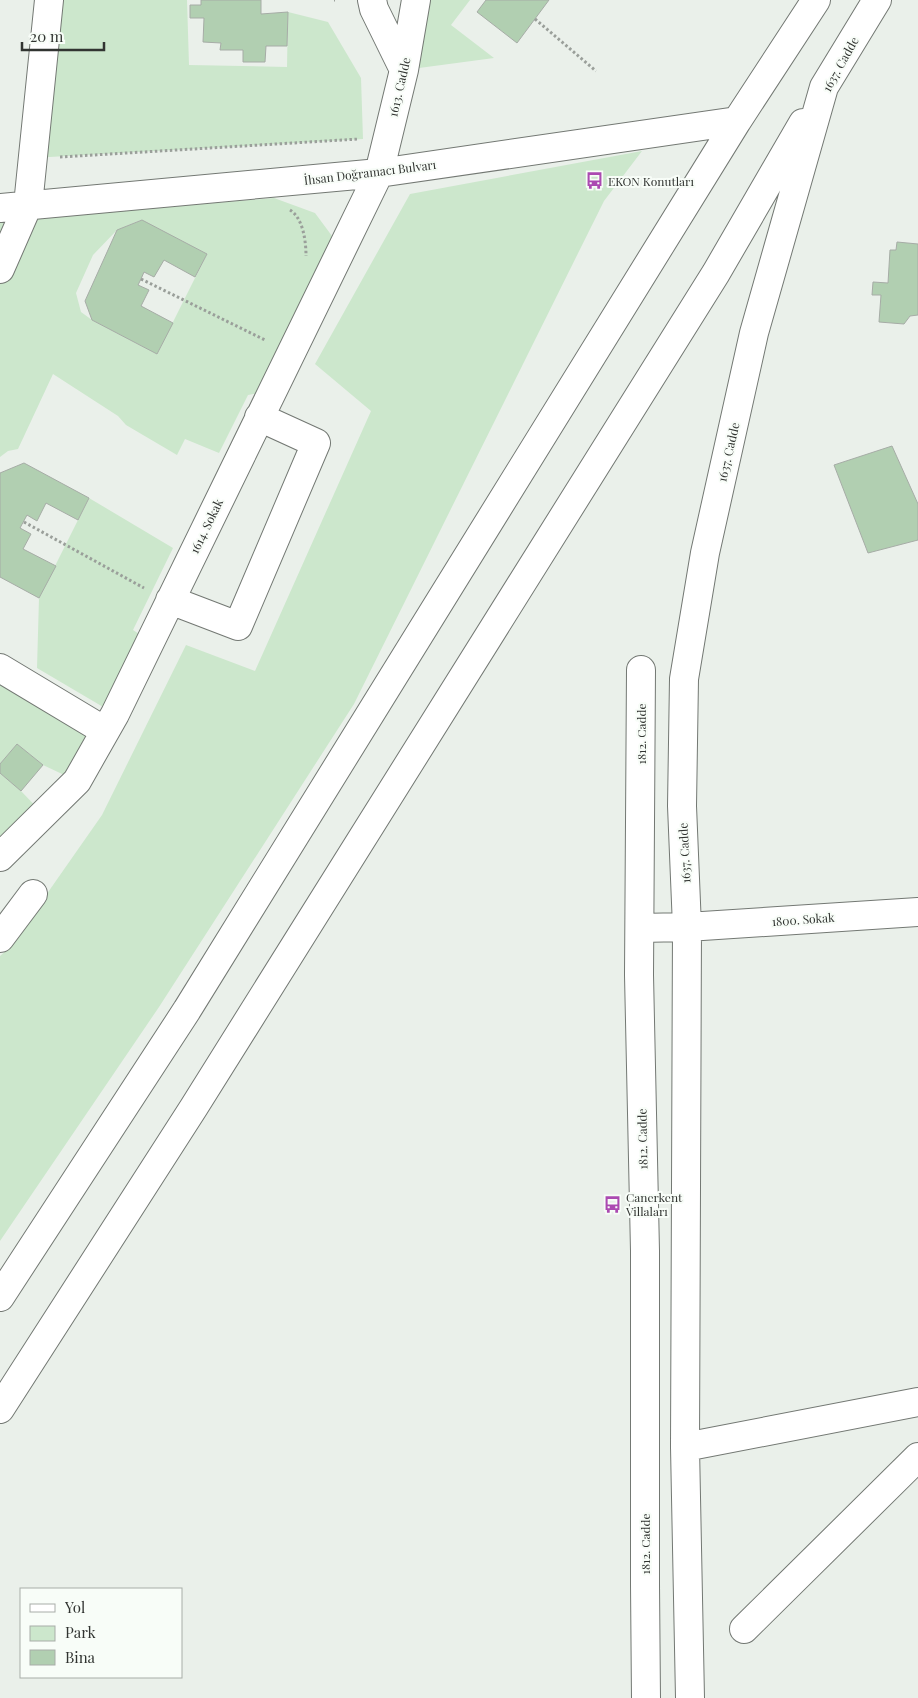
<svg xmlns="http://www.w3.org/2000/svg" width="918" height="1698" font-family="'Playfair Display',serif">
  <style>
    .green { fill: #cce7cc; fill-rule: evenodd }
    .building { fill: #b1cfb1; stroke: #a6aca6 }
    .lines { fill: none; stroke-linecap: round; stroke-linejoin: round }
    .minor-casing { stroke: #737873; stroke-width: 30 }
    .path { stroke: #9a9f9a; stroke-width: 3; stroke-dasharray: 2.5 2.5; stroke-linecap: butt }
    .minor { stroke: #fff; stroke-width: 28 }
    .labels { text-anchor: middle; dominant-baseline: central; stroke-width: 4; stroke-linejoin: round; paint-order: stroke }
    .street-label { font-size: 12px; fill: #313431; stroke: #f8fdf8 }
    .poi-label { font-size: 12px; fill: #313431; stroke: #f8fdf8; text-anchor: start }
  </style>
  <rect width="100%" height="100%" fill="#eaf0ea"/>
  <path class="green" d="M 49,0 L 187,0 L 189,65 L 287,67 L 288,12 L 328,22 L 361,78 L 363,139 L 32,158 Z
    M 418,0 L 470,0 L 451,25 L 494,58 L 404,70 Z
    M 642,151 L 604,201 L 354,704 L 159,1007 L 0,1241 L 0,956 L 9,948 L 102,815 L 186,645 L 255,671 L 371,411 L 315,364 L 410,194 Z
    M 274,198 L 315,213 L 332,236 L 325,266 L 263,392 L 248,395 L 219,453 L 185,439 L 177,455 L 126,425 L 118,416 L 53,374 L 18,449 L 8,451 L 0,457 L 0,221 ZM 141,220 L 207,254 L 157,354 L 92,320 L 81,312 L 76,293 L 93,255 L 117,230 Z
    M 89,498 L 173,548 L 133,630 L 150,641 L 115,714 L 37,668 L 39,598 Z
    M 0,668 L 105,731 L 77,781 L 43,765 L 17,744 L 0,764 Z
    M 0,773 L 21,791 L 43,814 L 0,857 Z"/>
  <path class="building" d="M 201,0 L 261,0 L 261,14 L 288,12 L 287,46 L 266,46 L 265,62 L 243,62 L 243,50 L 220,50 L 221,43 L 203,42 L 204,18 L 190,18 L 190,5 L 201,5 Z
    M 486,0 L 549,0 L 517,43 L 477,12 Z
    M 142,220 L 207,254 L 195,277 L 164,260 L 154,277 L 144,272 L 141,279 L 138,285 L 149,290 L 141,306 L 173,323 L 157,354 L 92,320 L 85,301 L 117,230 Z
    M 897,242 L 918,244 L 918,315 L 910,316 L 904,324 L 879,322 L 881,295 L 872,295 L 873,282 L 888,283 L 890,250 L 896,250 Z
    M 892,446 L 918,504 L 918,540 L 868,553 L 834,465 Z
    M 24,463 L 89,498 L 78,520 L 46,503 L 37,521 L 27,515 L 20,528 L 31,534 L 23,549 L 56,566 L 39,598 L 0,577 L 0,473 Z
    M 17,744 L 43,765 L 21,791 L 0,773 L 0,764 Z"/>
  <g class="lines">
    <defs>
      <path id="minor" d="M 372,0 L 374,9 L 404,70
        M 0,208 L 379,173 L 737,121
        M 0,269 L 28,205 L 49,0
        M 170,600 L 238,626 L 316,443 L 259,417
        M 0,668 L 105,731
        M 641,670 L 639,975 L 645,1251 L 645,1585 L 646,1698
        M 0,857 L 77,781 L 115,714 L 379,173 L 404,70 L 416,0
        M 640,928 L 687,927 L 918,912
        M 0,938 L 33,894
        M 0,1297 L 187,1010 L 737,121 L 816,0
        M 0,1409 L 194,1107 L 716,273 L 803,123
        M 685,1447 L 918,1402
        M 744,1629 L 918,1457
        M 690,1698 L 685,1447 L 687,927 L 682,806 L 684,679 L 705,553 L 754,333 L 824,87 L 877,0"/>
    </defs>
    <use href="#minor" class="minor-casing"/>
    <path class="path" d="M 334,0 L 335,0
      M 535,19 L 596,71
      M 60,157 L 359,139
      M 290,210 C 303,218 306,241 306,256
      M 141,279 L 265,340
      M 24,522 L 144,588"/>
    <use href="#minor" class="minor"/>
  </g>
  <defs>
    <symbol id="bus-bare" viewBox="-9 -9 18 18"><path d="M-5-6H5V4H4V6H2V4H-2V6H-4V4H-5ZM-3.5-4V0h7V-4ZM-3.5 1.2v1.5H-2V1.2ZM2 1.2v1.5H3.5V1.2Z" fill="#ab4ab1" stroke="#f8fdf8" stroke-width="2.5" paint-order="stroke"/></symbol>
  </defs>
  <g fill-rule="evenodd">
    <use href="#bus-bare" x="582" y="168" width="25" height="25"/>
    <use href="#bus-bare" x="600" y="1192" width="25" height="25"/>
  </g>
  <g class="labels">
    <g class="street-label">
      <text transform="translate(840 64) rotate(-61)">1637. Cadde</text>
      <text transform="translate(399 87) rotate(-77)">1613. Cadde</text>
      <text transform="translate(370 172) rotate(-7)">İhsan Doğramacı Bulvarı</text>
      <text transform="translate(728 452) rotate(-77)">1637. Cadde</text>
      <text transform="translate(206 526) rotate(-64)">1614. Sokak</text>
      <text transform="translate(641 734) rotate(-90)">1812. Cadde</text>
      <text transform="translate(684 853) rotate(-93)">1637. Cadde</text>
      <text transform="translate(803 919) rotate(-4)">1800. Sokak</text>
      <text transform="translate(642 1139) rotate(-91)">1812. Cadde</text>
      <text transform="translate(645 1544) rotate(-90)">1812. Cadde</text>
    </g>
    <g class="poi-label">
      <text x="608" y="181">EKON Konutları</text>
      <text x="626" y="1197">Canerkent<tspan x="626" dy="14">Villaları</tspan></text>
    </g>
  </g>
  <rect x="20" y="1588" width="162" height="90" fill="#f8fdf8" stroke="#a8ada8"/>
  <rect x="30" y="1604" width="25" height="8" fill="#ffffff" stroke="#a8ada8"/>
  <text x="65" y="1613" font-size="15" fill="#313431">Yol</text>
  <rect x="30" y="1626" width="25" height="15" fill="#cce7cc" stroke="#a8ada8"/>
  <text x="65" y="1638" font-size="15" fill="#313431">Park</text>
  <rect x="30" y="1650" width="25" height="15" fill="#b1cfb1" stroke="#a8ada8"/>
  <text x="65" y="1663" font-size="15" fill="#313431">Bina</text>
  <path d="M22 42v8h82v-8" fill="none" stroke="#313431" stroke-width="2.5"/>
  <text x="30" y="42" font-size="15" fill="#313431" stroke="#f8fdf8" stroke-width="4" paint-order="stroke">20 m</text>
</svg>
